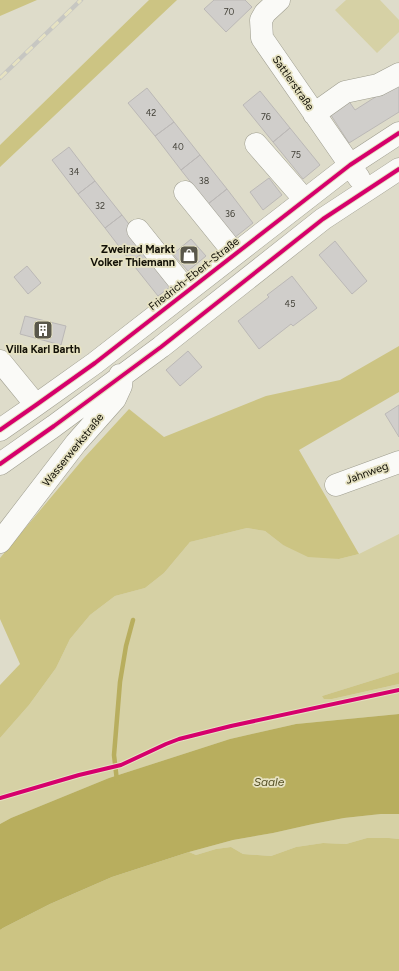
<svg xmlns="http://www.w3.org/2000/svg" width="399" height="971" font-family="Figtree,sans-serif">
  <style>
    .green { fill: #d6d1a5 }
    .forest { fill: #ccc483 }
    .water { fill: #b8ae5e }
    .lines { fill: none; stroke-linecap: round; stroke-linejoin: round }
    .stream { stroke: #b8ae5e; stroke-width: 4.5 }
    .building { fill: #d0cecb; stroke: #bbb8b6 }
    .minor-casing { stroke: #9e9d8f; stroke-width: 23 }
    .minor { stroke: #fafaf7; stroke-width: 22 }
    .rail-casing { stroke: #c7c7c2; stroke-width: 4.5 }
    .rail { stroke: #e6e2c2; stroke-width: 3; stroke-dasharray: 9; stroke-linecap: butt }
    .cycleway-casing { stroke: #e6e2c2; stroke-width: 6 }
    .cycleway { stroke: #d6006c; stroke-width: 4 }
    .labels { text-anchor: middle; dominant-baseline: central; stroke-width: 3.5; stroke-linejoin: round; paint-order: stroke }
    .number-label { font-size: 9px; fill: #424037 }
    .street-label { font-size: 11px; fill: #121006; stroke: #e6e2c2 }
    .poi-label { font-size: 11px; font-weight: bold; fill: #121006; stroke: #e6e2c2; text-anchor: end }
    .water-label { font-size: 12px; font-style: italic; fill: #565126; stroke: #e6e2c2 }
  </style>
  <rect width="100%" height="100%" fill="#dedcca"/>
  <path class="green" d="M 346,0 L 380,0 L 399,20 L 399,32 L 377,53 L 335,10 Z
    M 247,528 L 265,531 L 283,545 L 339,559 L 359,554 L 399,534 L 399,672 L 322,696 L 332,699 L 399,684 L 399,714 L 296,724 L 230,739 L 109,778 L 11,818 L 0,824 L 0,738 L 29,705 L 56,668 L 70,639 L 90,615 L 115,596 L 145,588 L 164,573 L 190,542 Z
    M 381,814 L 399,814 L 399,839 L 389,838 L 367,838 L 346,844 L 323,843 L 296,847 L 271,856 L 243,854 L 231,847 L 216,849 L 196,855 L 189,852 L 233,840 L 273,833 L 313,824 L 344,818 Z"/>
  <path class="forest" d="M 0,0 L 37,0 L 0,16 Z
    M 149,0 L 177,0 L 0,167 L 0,145 Z
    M 399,346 L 399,392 L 299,450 L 359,554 L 339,559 L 308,557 L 283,545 L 265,531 L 247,528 L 190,542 L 164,573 L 145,588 L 115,596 L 90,615 L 70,639 L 56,668 L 29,705 L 0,738 L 0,685 L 20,664 L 0,619 L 0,558 L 84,458 L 129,409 L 164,437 L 266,396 L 340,380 Z
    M 399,672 L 399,684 L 332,699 L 324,699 L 322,696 Z
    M 367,838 L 389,838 L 399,839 L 399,971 L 0,971 L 0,930 L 3,928 L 50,904 L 112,877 L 189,852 L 196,855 L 216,849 L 231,847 L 243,854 L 271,856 L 296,847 L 323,843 L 346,844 Z"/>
  <path class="water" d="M 399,714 L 399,814 L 381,814 L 344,818 L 313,824 L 273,833 L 233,840 L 189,852 L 112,877 L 50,904 L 3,928 L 0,930 L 0,824 L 11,818 L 109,778 L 230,739 L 296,724 Z"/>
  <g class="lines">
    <path class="stream" d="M 117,781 L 114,755 L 120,682 L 126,646 L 133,620"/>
  </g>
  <path class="building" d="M 214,0 L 245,0 L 252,7 L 226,32 L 204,9 Z
    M 399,82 L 399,112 L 349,143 L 327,109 L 346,97 L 355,110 Z
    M 147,88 L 174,122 L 155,136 L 128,103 Z
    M 260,91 L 290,128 L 273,142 L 243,105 Z
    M 174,122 L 200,155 L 181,170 L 155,136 Z
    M 290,128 L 320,165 L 303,179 L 273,142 Z
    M 69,147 L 95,181 L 78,194 L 52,160 Z
    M 200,155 L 227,189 L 208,204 L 181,170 Z
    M 269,178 L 282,195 L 263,210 L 250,192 Z
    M 95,181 L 122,215 L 105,228 L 78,194 Z
    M 227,189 L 253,223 L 234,238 L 208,204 Z
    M 122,215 L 148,249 L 131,262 L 105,228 Z
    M 191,239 L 206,256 L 188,271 L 173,254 Z
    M 335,241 L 367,281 L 352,294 L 319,255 Z
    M 148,249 L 175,283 L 158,296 L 131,262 Z
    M 27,266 L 41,283 L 28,294 L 14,277 Z
    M 292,276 L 317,308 L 293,326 L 291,324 L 259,349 L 238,321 L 269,297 L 267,295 Z
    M 25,316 L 66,326 L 61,345 L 20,334 Z
    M 188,351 L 202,367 L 180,386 L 166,370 Z
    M 399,405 L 399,437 L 385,414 Z"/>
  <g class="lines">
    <defs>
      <path id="minor" d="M 279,0 L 265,13 L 261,20 L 262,38 L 359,178
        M 314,114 L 345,92 L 378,85 L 399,74
        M 256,144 L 305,200
        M 185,192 L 235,254
        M 138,230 L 187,291
        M 0,361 L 36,405
        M 0,430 L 36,405 L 95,363 L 350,165 L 399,133
        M 0,464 L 54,426 L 161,347 L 323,219 L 399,169
        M 336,485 L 399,462
        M 0,542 L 76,443 L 115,399 L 121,386 L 122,376 L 120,375"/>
    </defs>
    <use href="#minor" class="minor-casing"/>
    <use href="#minor" class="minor"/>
    <defs>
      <path id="rail" d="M 0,78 L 81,0"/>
    </defs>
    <use href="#rail" class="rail-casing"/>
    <use href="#rail" class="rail"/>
    <defs>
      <path id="cycleway" d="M 0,430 L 36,405 L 95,363 L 350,165 L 399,133
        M 0,464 L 54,426 L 161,347 L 323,219 L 399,169
        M 0,798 L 79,775 L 121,765 L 166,744 L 179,739 L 231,726 L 399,690"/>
    </defs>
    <use href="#cycleway" class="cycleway-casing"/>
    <use href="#cycleway" class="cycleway"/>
  </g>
  <defs>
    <symbol id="shop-square" viewBox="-11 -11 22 22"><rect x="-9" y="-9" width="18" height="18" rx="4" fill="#59574b" stroke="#e6e2c2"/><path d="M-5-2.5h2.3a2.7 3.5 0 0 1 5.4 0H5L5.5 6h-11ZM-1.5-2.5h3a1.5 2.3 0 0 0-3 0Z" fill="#fff"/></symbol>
    <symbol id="building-square" viewBox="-11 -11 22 22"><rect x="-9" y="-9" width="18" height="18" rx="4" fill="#59574b" stroke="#e6e2c2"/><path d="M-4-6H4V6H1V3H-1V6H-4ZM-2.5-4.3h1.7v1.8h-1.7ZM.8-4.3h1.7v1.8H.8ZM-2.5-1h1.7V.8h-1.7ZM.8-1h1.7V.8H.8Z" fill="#fff"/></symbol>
  </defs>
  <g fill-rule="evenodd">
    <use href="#shop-square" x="178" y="244" width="22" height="22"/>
    <use href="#building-square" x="32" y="319" width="22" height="22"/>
  </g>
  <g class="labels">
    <g class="number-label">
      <text x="229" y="11">70</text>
      <text x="151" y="112">42</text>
      <text x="266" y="116">76</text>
      <text x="178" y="146">40</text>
      <text x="296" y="154">75</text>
      <text x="74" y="171">34</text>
      <text x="204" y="180">38</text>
      <text x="100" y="205">32</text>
      <text x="230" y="213">36</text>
      <text x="290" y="303">45</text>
    </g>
    <g class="street-label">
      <text transform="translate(293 83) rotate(55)">Sattlerstraße</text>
      <text transform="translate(194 274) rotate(-38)">Friedrich-Ebert-Straße</text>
      <text transform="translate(73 450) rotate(-51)">Wasserwerkstraße</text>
      <text transform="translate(367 473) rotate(-20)">Jahnweg</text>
    </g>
    <g class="poi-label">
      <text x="175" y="249">Zweirad Markt<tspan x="175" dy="13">Volker Thiemann</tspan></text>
      <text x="43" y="349" text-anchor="middle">Villa Karl Barth</text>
    </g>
    <g class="water-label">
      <text x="269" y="782">Saale</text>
    </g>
  </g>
</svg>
